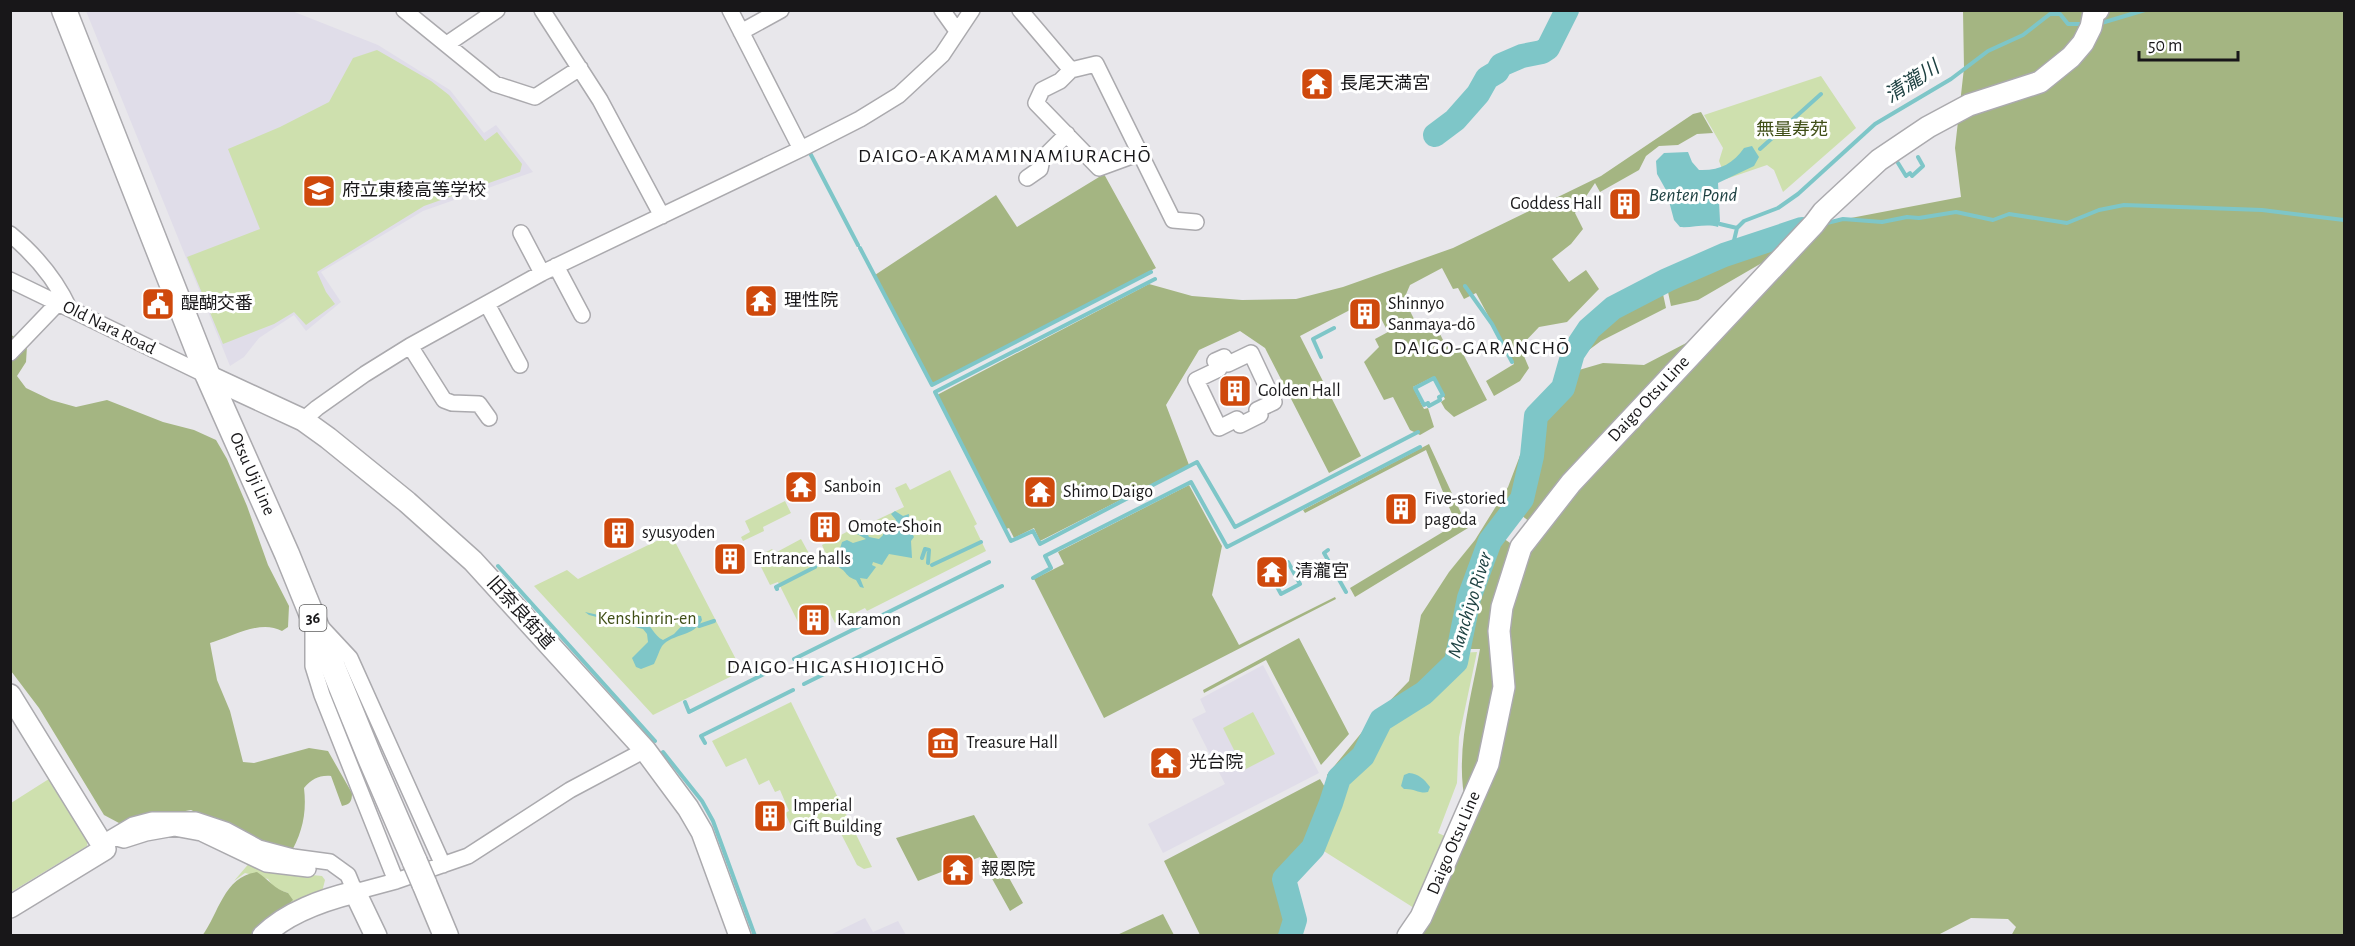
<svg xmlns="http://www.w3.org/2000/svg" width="2355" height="946" font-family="'Alegreya Sans','Noto Sans JP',sans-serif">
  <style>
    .built { fill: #e0dde9 }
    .green { fill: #cee0ae }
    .forest { fill: #a4b582 }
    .water { fill: #7ec6c8 }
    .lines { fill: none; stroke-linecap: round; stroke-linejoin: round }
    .stream { stroke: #7ec6c8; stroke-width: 4 }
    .river { stroke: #7ec6c8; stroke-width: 24 }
    .street-casing { stroke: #abaaae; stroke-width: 18 }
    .secondary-casing { stroke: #abaaae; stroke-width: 24 }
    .primary-casing { stroke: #abaaae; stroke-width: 27 }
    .street { stroke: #fff; stroke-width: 15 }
    .secondary { stroke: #fff; stroke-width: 21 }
    .primary { stroke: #fff; stroke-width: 24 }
    .primary-bridge-casing { stroke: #abaaae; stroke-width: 27; stroke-linecap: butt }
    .primary-bridge { stroke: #fff; stroke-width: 24 }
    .labels { text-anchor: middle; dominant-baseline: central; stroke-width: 6; stroke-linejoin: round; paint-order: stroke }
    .shield { fill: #fff; stroke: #5d5d5e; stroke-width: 1.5 }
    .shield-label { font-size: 16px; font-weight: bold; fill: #181719 }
    .poi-label { font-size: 18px; fill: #181719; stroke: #fff; text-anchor: start }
    .park-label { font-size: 18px; fill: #404f17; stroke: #fff }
    .street-label { font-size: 18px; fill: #181719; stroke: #fff }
    .water-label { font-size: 20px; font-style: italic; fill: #1e4142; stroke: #fff }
    .neighbourhood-label { font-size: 20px; letter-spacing: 1.5px; fill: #181719; stroke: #fff }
  </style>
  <rect width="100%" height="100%" fill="#e8e7eb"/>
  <path class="built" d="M 86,11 L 292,11 L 378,45 L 450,90 L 484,133 L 496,125 L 533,172 L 423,211 L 321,272 L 341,302 L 306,331 L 294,315 L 259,338 L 244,357 L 230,366 Z
    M 1263,665 L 1319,773 L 1163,853 L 1148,824 L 1225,784 L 1192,719 L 1206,712 L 1200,699 Z
    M 865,918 L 873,932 L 898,921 L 906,935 L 828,936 Z"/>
  <path class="green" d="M 377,50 L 431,81 L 449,95 L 485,141 L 497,132 L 522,164 L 520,172 L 424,206 L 317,272 L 326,292 L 335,304 L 306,325 L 294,312 L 274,324 L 223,344 L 187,257 L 260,229 L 228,149 L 280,127 L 329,102 L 353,58 Z
    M 1821,76 L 1856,128 L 1783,192 L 1774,170 L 1767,165 L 1726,179 L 1719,161 L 1723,148 L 1704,115 Z
    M 950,470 L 977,524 L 974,526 L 986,551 L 867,611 L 865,608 L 835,623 L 829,611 L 822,615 L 820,611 L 804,619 L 806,623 L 800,626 L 778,582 L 770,585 L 756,557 L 772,549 L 775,553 L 801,539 L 812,559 L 825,552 L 822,545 L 856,527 L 854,522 L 860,519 L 864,526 L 904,507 L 895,488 L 906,483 L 910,490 Z
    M 785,501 L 791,513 L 763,527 L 764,531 L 743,541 L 741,537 L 750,532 L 745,521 Z
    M 671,534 L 742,671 L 653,715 L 534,586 L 567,570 L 578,579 Z
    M 1477,652 L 1459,737 L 1457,783 L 1438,833 L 1447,837 L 1414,908 L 1319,848 L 1343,780 L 1365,760 L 1384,723 L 1426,695 L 1457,662 L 1460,653 Z
    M 791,702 L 872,867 L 864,869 L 857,865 L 834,820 L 807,834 L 801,823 L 792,828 L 785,813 L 789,811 L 780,790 L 775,792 L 769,780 L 759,785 L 746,758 L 726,767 L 712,741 Z
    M 1253,712 L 1275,754 L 1244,770 L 1223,728 Z
    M 52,777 L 88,837 L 87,846 L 11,892 L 11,803 Z
    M 251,861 L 282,872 L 322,876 L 325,880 L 322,892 L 287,911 L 288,893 L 274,888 L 268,879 L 245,873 L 234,881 Z"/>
  <path class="forest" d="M 1963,11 L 2344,11 L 2344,935 L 2011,936 L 2016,927 L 2008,919 L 1971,918 L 1936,936 L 1413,936 L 1494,766 L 1504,632 L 1526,548 L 1814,225 L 1961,197 L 1955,148 L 1964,68 Z
    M 1701,112 L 1713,133 L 1697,134 L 1678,145 L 1659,146 L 1646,156 L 1639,170 L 1600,192 L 1595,183 L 1575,213 L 1583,229 L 1571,244 L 1552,259 L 1569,282 L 1586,270 L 1599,289 L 1567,322 L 1539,327 L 1520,347 L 1529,368 L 1520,381 L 1494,396 L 1486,381 L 1514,364 L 1476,293 L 1464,299 L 1458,288 L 1453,289 L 1442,268 L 1410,285 L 1404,299 L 1417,325 L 1439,332 L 1443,340 L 1453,347 L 1459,346 L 1487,400 L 1454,417 L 1445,409 L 1441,402 L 1445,399 L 1433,377 L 1413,387 L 1424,409 L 1428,408 L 1434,427 L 1420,435 L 1410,430 L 1393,397 L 1384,400 L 1364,362 L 1379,347 L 1375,339 L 1388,332 L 1371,299 L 1300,336 L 1361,456 L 1329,473 L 1265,348 L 1240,331 L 1199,350 L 1166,405 L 1189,465 L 1040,541 L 1034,528 L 1014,538 L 1009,528 L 1006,529 L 937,395 L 1149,284 L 1192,296 L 1242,300 L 1296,299 L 1343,287 L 1453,248 L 1601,176 L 1693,114 Z
    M 1104,174 L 1156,268 L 932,384 L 875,275 L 996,195 L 1017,227 Z
    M 1788,243 L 1767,260 L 1698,300 L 1671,306 L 1668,292 L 1734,260 Z
    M 1663,294 L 1666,308 L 1601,341 L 1578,358 L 1576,356 L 1593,334 L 1617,315 Z
    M 10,334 L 27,346 L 26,362 L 17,376 L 26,388 L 51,400 L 76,407 L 107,400 L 163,422 L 194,430 L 216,440 L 227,459 L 247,506 L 268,565 L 289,606 L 288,627 L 282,631 C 260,619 232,637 210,643 L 217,680 L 230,711 L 243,762 L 254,763 L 309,748 L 328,751 L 352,793 C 352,802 350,804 342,806 L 331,776 C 319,775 312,779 304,788 C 307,814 302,834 289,856 L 191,810 L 119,823 L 104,815 L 39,708 L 11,671 Z
    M 1692,340 L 1531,523 L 1520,514 L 1528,502 L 1540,419 L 1567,390 L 1572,372 L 1603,363 L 1644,365 Z
    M 1532,424 L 1518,495 L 1487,542 L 1466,599 L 1453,660 L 1422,691 L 1379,718 L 1359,755 L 1337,776 L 1333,787 L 1327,775 L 1376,715 L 1409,681 L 1421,615 L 1449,572 L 1475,540 L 1508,487 Z
    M 1429,444 L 1468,528 L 1355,597 L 1350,588 L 1456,524 L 1426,450 L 1305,513 L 1303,510 Z
    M 1189,485 L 1222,546 L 1212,595 L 1239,645 L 1335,597 L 1336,599 L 1104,718 L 1034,579 L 1064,564 L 1058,552 Z
    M 1500,536 L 1513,545 L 1497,687 L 1484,760 L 1466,805 C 1454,755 1471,698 1480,649 L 1463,649 C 1469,617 1478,559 1500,536 Z
    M 1299,638 L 1349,734 L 1321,765 L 1266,660 L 1204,693 L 1203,690 Z
    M 1320,779 L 1329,794 L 1314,833 L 1277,877 L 1284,922 L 1279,935 L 1200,935 L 1164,861 Z
    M 974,815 L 1023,903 L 1010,911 L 980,857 L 918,881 L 896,838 Z
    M 257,872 C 269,880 274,889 288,893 L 293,900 L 255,935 L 202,936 C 219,913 224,876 257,872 Z
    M 1163,914 L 1174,935 L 1117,935 Z"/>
  <path class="water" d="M 1752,146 L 1759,157 L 1754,166 L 1718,183 L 1720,221 L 1718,227 C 1706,223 1693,228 1680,227 L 1674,220 L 1666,190 L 1657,174 L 1656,161 L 1664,153 L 1688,152 L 1692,162 L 1699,170 C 1719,171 1733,164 1744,148 Z
    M 895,511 L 903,516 L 909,514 L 908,525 L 914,537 L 911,541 L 912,558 L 889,554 L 882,565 L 873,562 L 872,565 L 876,567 L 867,579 L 860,578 L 864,588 L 860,587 L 856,580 C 845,576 848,573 840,568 C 833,562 821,567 815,567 L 818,559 L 838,555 L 842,542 L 847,540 L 853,543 L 866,539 L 857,534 L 861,526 L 864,527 L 862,532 L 870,532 L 868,535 L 869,537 L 879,539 L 883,535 L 883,530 L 890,530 L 895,525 L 896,520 L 891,514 Z
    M 585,612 L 630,622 L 642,619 C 651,624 654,636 663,640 L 674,634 L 692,615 L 701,616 L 702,620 C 694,637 673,633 662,646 C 659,651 657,658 654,664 L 641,669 L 636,667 L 632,658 L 648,642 L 647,634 L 643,629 L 589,615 Z
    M 1409,773 C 1419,774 1424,779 1430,787 L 1428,792 C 1420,794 1413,788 1404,789 L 1401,786 L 1404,775 Z"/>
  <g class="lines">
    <path class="stream" d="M 2098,24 L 2145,10
      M 1760,149 L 1821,94
      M 810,153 L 858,245
      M 1898,163 L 1906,176 L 1910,173 L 1912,176 L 1923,166 L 1918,157
      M 1720,224 L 1737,228
      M 1823,224 L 1843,219 L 1882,222 L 1907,217 L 1919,218 L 1956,212 L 1993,220 L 2009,214 L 2067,223 L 2099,210 L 2124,205 L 2262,210 L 2344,220
      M 860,248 L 932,385 L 1151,272
      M 1731,253 L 1737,228 L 1744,221 L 1778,208 L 1798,194 L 1875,124 L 1951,79 L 1988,51 L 2023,35 L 2050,14 L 2060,14 L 2068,24 L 2085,24
      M 1155,279 L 935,392 L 1011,541 L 1033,531 L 1040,544 L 1197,462 L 1235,527 L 1418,432
      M 1465,286 L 1492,324 L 1512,362
      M 1351,310 L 1360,328 L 1365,325 L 1367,328 L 1375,323 L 1373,320 L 1378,318 L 1369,301
      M 1321,357 L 1313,339 L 1334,328
      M 1434,378 L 1443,395 L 1439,397 L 1440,400 L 1429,406 L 1428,403 L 1424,405 L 1415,388 Z
      M 1328,550 L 1324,553 L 1346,592
      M 922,558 L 925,549 L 929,550 L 928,563
      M 1288,562 L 1300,584 L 1281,594 L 1269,572 Z
      M 932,565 L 981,542
      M 498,566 L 655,741
      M 1033,578 L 1051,568 L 1045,556 L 1191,482 L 1227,547 L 1420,447
      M 777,589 L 776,587 L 815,567
      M 699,626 L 714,621
      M 794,659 L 989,562
      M 804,684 L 1002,586
      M 685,702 L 689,712 L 776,668
      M 705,743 L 701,736 L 793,690
      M 663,752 L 702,801 L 713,821 L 755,936"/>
    <path class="river" d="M 1435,135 L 1455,120 L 1478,94 L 1487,78 L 1497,72 L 1501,65 L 1522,56 L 1542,52 L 1548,48 L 1567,10
      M 1290,936 L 1295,920 L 1284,879 L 1313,848 L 1331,803 L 1339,778 L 1363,756 L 1381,720 L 1424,693 L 1456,662 L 1469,598 L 1490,541 L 1522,499 L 1532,456 L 1536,416 L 1563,388 L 1573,353 L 1589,329 L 1613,308 L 1667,280 L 1724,255 L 1802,229"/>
    <defs>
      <path id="street" d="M 404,10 L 495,84 L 535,97 L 580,68
        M 542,10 L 600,100 L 662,216
        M 730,10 L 801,149
        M 942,10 L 957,31
        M 1020,10 L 1071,70
        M 741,32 L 781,10
        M 447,44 L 497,10
        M 1140,153 L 1099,168 L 1036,103 L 1042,90 L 1060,81 L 1071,70 L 1096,64 L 1173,220 L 1196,222
        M 1027,178 L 1040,169 L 1042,159 L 1067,134
        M 521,233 L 542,273
        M 10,234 C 34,254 56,280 69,308
        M 556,266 L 582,315
        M 10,280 L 208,376
        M 487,304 L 520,365
        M 410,346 L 444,400 L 452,403 L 479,404 L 489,418
        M 10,353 L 58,303
        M 1251,353 L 1274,402 L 1257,410 L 1260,415 L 1240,425 L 1237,419 L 1219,428 L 1196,380 L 1219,369 L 1215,361 L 1224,357 L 1228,364 Z
        M 303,420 L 317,408 L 365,374 L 410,346 L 542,273 L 801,149 L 860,119 L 899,95 L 942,55 L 972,10
        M 323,629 L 350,658 L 443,865
        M 313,630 L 313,666 L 322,695 L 396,881
        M 113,837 L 124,840 L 146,833 L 174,828 L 201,833 L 266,864 L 308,869
        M 101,844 L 133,825 L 152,820 L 196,820 L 226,830 L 259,848 L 293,857 L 330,862 L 348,875 L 355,892 L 396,881 L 468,856 L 570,790 L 645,750"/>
      <path id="secondary" d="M 208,376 L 303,420 L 328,438 L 407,502 L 473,561 L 645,750 L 688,808 L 702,832 L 740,936
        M 10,695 L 105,849 L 10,907
        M 263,936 C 287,912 323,900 355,892 L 376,936
        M 1408,936 L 1421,917 L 1488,764 L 1504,687 L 1499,631 L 1502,607 L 1521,547 L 1571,483 L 1814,224 L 1823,212 L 1879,160 L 1928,127 L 1969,105 L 2040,82 L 2071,57 L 2083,43 L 2091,27 L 2094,12 L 2098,10"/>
      <path id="primary" d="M 64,10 L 208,376 L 287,554 L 370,758 L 415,862
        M 424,883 L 446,936"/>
    </defs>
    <use href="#street" class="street-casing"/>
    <use href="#secondary" class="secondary-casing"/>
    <use href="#primary" class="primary-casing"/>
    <use href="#street" class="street"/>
    <use href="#secondary" class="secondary"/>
    <use href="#primary" class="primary"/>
    <defs>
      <path id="primary-bridge" d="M 415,862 L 424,883"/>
    </defs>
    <use href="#primary-bridge" class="primary-bridge-casing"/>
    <use href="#primary-bridge" class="primary-bridge"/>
  </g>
  <defs>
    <symbol id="temple-square" viewBox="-11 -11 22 22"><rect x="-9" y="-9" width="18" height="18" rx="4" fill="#cf490c" stroke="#fff"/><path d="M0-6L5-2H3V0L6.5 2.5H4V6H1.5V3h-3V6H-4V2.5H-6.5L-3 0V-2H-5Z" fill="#fff"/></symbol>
    <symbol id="school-square" viewBox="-11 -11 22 22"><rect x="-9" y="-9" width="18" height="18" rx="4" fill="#cf490c" stroke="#fff"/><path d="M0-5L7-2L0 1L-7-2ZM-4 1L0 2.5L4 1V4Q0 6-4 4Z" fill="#fff"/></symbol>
    <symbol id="building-square" viewBox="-11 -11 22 22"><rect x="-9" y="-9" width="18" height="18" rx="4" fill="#cf490c" stroke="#fff"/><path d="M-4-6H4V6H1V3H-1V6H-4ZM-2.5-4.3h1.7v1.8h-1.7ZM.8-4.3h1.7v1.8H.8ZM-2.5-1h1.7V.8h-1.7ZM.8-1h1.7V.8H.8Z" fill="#fff"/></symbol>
    <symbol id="civic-square" viewBox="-11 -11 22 22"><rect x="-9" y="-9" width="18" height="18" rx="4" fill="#cf490c" stroke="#fff"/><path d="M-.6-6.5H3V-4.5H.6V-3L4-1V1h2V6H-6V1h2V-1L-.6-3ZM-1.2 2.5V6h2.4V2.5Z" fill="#fff"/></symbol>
    <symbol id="museum-square" viewBox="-11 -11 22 22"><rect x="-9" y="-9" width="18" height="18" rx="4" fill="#cf490c" stroke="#fff"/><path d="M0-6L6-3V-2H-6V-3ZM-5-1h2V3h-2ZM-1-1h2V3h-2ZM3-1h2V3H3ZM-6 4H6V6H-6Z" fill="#fff"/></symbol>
  </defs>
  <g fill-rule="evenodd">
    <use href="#temple-square" x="1298" y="65" width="38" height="38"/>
    <use href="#school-square" x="300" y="172" width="38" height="38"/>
    <use href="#building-square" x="1606" y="185" width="38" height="38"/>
    <use href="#temple-square" x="742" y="282" width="38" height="38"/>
    <use href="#civic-square" x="139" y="285" width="38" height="38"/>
    <use href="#building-square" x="1346" y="295" width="38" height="38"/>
    <use href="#building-square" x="1216" y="372" width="38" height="38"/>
    <use href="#temple-square" x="782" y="468" width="38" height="38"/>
    <use href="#temple-square" x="1021" y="473" width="38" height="38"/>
    <use href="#building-square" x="1382" y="490" width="38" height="38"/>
    <use href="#building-square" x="806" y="508" width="38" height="38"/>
    <use href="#building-square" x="600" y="514" width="38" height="38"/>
    <use href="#building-square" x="711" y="540" width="38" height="38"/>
    <use href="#temple-square" x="1253" y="553" width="38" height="38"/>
    <use href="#building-square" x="795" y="601" width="38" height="38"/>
    <use href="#museum-square" x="924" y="724" width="38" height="38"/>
    <use href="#temple-square" x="1147" y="744" width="38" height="38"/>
    <use href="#building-square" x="751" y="797" width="38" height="38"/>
    <use href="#temple-square" x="939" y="851" width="38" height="38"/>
  </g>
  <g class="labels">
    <rect class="shield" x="299.5" y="605" width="27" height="26" rx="4.5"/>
    <g class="shield-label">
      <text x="313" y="618">36</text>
    </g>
    <g class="poi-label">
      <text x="1340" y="84">長尾天満宮</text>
      <text x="342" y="191">府立東稜高等学校</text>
      <text x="1602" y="204" text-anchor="end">Goddess Hall</text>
      <text x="784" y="301">理性院</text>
      <text x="181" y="304">醍醐交番</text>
      <text x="1388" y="304">Shinnyo<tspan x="1388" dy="21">Sanmaya-dō</tspan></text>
      <text x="1258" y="391">Golden Hall</text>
      <text x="824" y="487">Sanboin</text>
      <text x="1063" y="492">Shimo Daigo</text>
      <text x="1424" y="499">Five-storied<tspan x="1424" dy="21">pagoda</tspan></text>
      <text x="848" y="527">Omote-Shoin</text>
      <text x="642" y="533">syusyoden</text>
      <text x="753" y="559">Entrance halls</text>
      <text x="1295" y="572">清瀧宮</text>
      <text x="837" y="620">Karamon</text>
      <text x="966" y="743">Treasure Hall</text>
      <text x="1189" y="763">光台院</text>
      <text x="793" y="806">Imperial<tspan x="793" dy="21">Gift Building</tspan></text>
      <text x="981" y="870">報恩院</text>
    </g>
    <g class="park-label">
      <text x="1792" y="130">無量寿苑</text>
      <text x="647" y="619">Kenshinrin-en</text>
    </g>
    <g class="street-label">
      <text transform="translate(109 328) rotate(26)">Old Nara Road</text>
      <text transform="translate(1649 399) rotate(-47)">Daigo Otsu Line</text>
      <text transform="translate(252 474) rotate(66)">Otsu Uji Line</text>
      <text transform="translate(520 613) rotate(48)">旧奈良街道</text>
      <text transform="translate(1454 843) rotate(-67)">Daigo Otsu Line</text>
    </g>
    <g class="water-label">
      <text transform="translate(1912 82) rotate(-33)">清瀧川</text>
      <text x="1693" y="195">Benten Pond</text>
      <text transform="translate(1470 605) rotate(-73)">Manchiyo River</text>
    </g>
    <g class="neighbourhood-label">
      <text x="1005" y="156">DAIGO-AKAMAMINAMIURACHŌ</text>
      <text x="1482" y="348">DAIGO-GARANCHŌ</text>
      <text x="836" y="667">DAIGO-HIGASHIOJICHŌ</text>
    </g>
  </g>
  <rect width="2355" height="946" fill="none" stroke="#181719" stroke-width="24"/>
  <path d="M2139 51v9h99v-9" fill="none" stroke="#181719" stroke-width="3"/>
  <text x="2148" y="51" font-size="18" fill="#181719" stroke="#ffffff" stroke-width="4.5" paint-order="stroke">50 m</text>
</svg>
